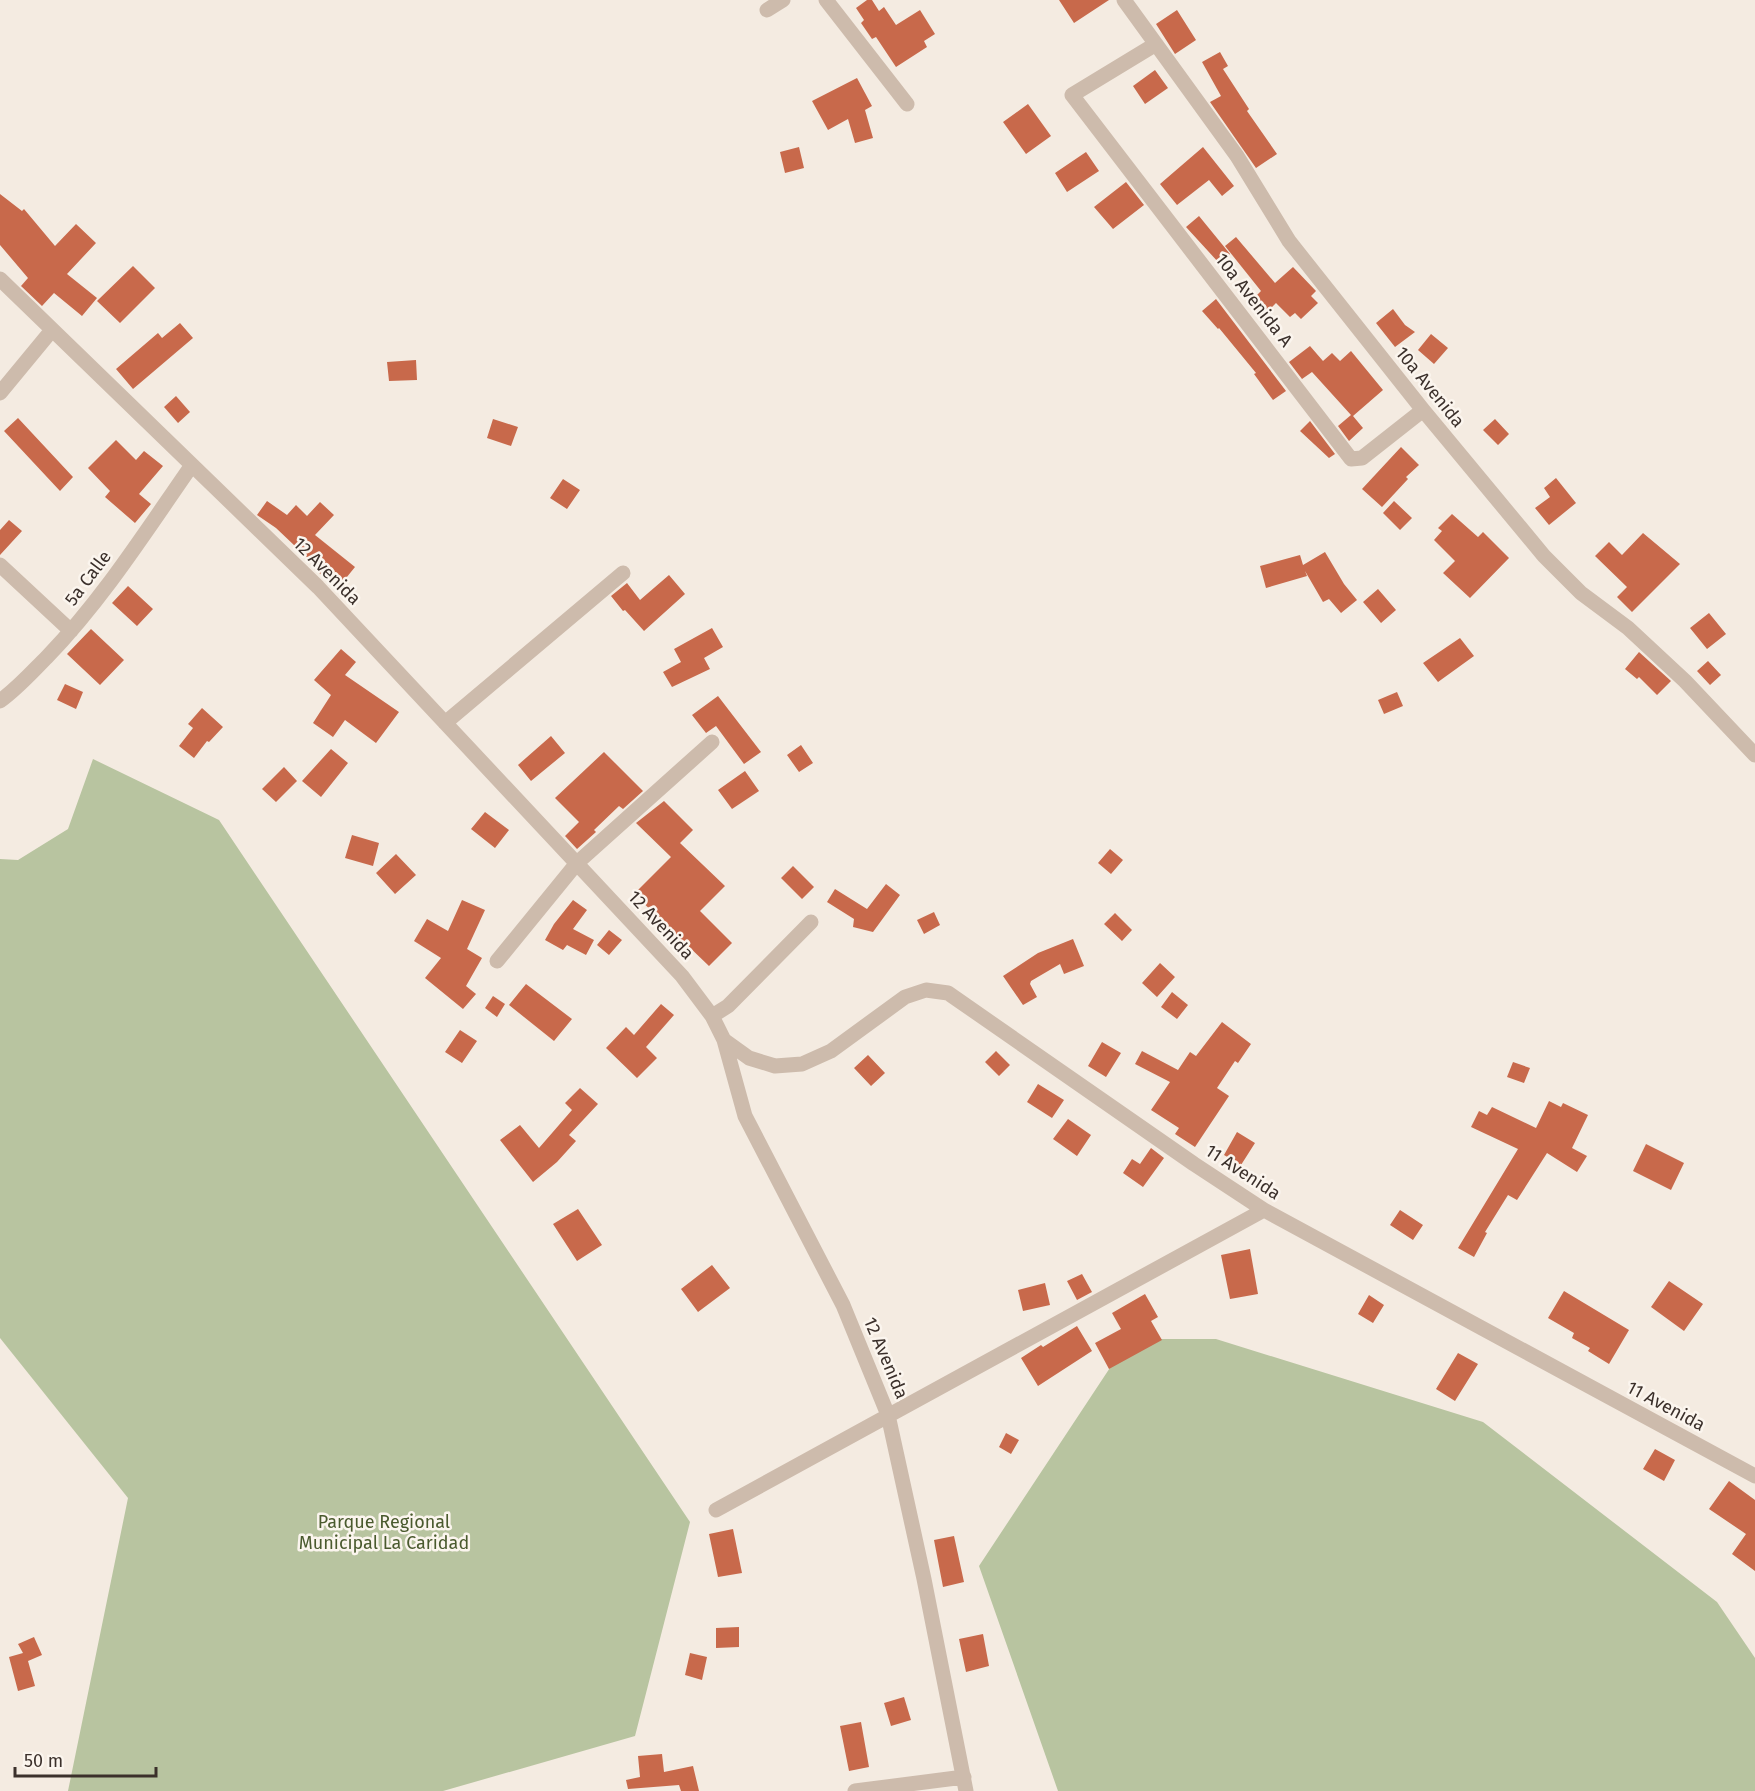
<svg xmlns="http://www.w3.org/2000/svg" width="1755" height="1791" font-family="'Fira Sans',sans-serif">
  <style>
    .green { fill: #b8c4a0 }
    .building { fill: #c8694b }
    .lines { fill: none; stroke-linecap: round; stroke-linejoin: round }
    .minor { stroke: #cdbbac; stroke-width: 15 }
    .labels { text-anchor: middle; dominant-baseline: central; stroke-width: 5; stroke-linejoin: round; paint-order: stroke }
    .street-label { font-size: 18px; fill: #3b302b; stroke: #fbf5ee }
    .park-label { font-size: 18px; fill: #4a5a2e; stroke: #fbf5ee }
  </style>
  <rect width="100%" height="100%" fill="#f4ebe1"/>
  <path class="green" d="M 93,759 L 219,820 L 690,1522 L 635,1736 L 443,1791 L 68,1791 L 128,1498 L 0,1338 L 0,859 L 18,860 L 68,829 Z
    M 1129,1339 L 1216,1339 L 1483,1422 L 1717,1602 L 1755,1658 L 1755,1791 L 1058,1791 L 979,1566 Z"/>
  <path class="building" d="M 867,0 L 872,0 L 879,11 L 884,7 L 896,25 L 920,10 L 935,34 L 924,41 L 927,47 L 896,67 L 876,37 L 872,39 L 861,23 L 864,20 L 856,8 Z
    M 1059,0 L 1109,0 L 1074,23 Z
    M 1177,10 L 1196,40 L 1175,54 L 1156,24 Z
    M 1220,52 L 1228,66 L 1223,69 L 1249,109 L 1247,111 L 1277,154 L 1256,168 L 1210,102 L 1221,96 L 1202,62 Z
    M 1155,70 L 1168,88 L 1145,104 L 1133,86 Z
    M 857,78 L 872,106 L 865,110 L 873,138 L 855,143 L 848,119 L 828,130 L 812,101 Z
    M 1028,104 L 1051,136 L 1026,154 L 1003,122 Z
    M 799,147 L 804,168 L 785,173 L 780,152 Z
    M 1203,147 L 1234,186 L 1222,196 L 1209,180 L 1177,205 L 1160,184 Z
    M 1086,152 L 1099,171 L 1067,192 L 1055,173 Z
    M 1126,182 L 1144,205 L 1113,229 L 1094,207 Z
    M 0,194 L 22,211 L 24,209 L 55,246 L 76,224 L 96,243 L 67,274 L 97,298 L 82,316 L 54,293 L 42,306 L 21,286 L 28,278 L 0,245 Z
    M 1199,216 L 1230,254 L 1219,263 L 1186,227 Z
    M 1236,237 L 1275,283 L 1293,267 L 1316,291 L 1311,296 L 1318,303 L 1301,319 L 1295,313 L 1290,317 L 1276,303 L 1267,312 L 1254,298 L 1261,291 L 1225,246 Z
    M 133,266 L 155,288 L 120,323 L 97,301 Z
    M 1216,299 L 1286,391 L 1273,400 L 1254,374 L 1256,373 L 1219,328 L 1218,329 L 1202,311 Z
    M 1393,309 L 1405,325 L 1415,332 L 1395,347 L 1376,323 Z
    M 180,323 L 193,338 L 133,389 L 116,369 L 158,333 L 162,338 Z
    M 1431,334 L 1448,348 L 1434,364 L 1418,350 Z
    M 1310,346 L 1323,361 L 1332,353 L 1340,361 L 1351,351 L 1383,390 L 1353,416 L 1363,428 L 1349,441 L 1338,426 L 1351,415 L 1312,372 L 1302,379 L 1289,362 Z
    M 416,360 L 417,380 L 389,381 L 387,362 Z
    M 176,396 L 190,412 L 178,423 L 164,407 Z
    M 18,418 L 73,477 L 60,491 L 4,431 Z
    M 493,419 L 518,427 L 511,446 L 487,438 Z
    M 1495,419 L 1509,434 L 1498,445 L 1483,430 Z
    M 1310,421 L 1335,454 L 1329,458 L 1300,431 Z
    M 116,440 L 136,460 L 144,451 L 163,466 L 139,494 L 151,504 L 135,523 L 105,497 L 110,491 L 88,468 Z
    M 1401,447 L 1419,465 L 1406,477 L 1408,479 L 1382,507 L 1362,489 Z
    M 1556,478 L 1576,503 L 1549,525 L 1535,508 L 1550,497 L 1544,488 Z
    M 563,479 L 580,490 L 567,509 L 550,498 Z
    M 267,501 L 287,515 L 296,505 L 307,516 L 320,502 L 334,515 L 315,535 L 355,567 L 338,588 L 313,568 L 315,565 L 276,528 L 257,515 Z
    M 1394,501 L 1412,518 L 1400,530 L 1383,513 Z
    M 1452,514 L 1478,537 L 1483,532 L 1509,558 L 1470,598 L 1443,573 L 1455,561 L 1434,540 L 1442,531 L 1438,528 Z
    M 9,520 L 22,531 L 0,555 L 0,530 Z
    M 1643,533 L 1680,564 L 1632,612 L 1617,597 L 1627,587 L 1595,556 L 1609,542 L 1622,555 Z
    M 1325,552 L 1344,584 L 1357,600 L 1341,613 L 1329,599 L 1323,602 L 1305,571 L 1307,576 L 1266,588 L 1260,566 L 1300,555 L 1303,565 Z
    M 669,575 L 685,594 L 644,631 L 625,610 L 623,611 L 611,596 L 627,583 L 640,600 Z
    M 128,586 L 153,609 L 137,626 L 112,603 Z
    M 1378,589 L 1396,610 L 1381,623 L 1363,602 Z
    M 1709,613 L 1726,634 L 1707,649 L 1690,628 Z
    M 712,628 L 723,647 L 704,658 L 710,669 L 672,687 L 663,672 L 681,662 L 674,649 Z
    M 91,629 L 124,660 L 100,685 L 67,654 Z
    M 1460,638 L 1474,656 L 1438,682 L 1423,663 Z
    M 341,649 L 356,662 L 345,675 L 399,712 L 376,743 L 345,720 L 333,737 L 313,723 L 331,695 L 314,680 Z
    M 1639,652 L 1671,681 L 1657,695 L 1639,677 L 1637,679 L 1625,669 Z
    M 1708,661 L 1721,675 L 1710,685 L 1697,671 Z
    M 65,684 L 83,692 L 76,709 L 57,700 Z
    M 1397,692 L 1403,706 L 1384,714 L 1378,700 Z
    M 718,696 L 761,752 L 744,764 L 716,726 L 706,733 L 692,715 Z
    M 202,708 L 223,727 L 209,742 L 207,741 L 194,758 L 179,746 L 193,728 L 188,724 Z
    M 551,736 L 565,753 L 531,781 L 518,765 Z
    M 801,745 L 813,763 L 799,772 L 787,755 Z
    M 331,749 L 348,763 L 321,797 L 302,781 Z
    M 604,752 L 643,791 L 623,809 L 619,806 L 594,830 L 596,832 L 577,849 L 565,836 L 579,822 L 555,798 Z
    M 284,767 L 297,781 L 276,802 L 262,789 Z
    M 745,771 L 759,791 L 732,809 L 718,790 Z
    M 664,801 L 693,830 L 680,843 L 725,886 L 700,911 L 732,943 L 709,966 L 634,894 L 671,857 L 636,823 Z
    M 485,812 L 509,830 L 495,848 L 471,829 Z
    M 352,835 L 379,843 L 373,866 L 345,858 Z
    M 1110,849 L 1123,860 L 1111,874 L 1098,863 Z
    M 396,854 L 416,875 L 395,894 L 376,873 Z
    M 793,866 L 814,887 L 802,899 L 781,878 Z
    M 886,884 L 900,895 L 873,932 L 853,927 L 854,919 L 827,902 L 835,889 L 867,909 Z
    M 462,900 L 485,910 L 467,949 L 482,958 L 466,986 L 476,994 L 463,1009 L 425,978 L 441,958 L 414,941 L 427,919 L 448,931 Z
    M 573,900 L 587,910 L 573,929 L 594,940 L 586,955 L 567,945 L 563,950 L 545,940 L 554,924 Z
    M 934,912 L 940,925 L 924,934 L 917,920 Z
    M 1115,913 L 1132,930 L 1122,941 L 1104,924 Z
    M 609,930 L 622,940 L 609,955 L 597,945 Z
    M 1073,939 L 1084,966 L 1064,974 L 1060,964 L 1031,981 L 1030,984 L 1037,997 L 1023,1005 L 1003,976 L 1038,953 Z
    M 1160,963 L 1175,977 L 1157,997 L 1142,983 Z
    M 526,984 L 572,1019 L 554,1041 L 509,1005 Z
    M 1172,992 L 1188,1005 L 1177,1019 L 1161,1007 Z
    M 493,996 L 505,1004 L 497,1017 L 485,1008 Z
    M 661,1004 L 674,1015 L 646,1047 L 657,1058 L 637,1078 L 606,1048 L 626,1027 L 634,1035 Z
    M 1222,1022 L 1251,1044 L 1238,1063 L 1235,1061 L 1217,1088 L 1229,1096 L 1195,1147 L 1175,1134 L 1179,1128 L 1151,1110 L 1170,1082 L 1135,1064 L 1142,1051 L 1178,1070 L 1190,1052 L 1196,1056 Z
    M 460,1030 L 477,1041 L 462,1063 L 445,1052 Z
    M 1102,1042 L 1121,1053 L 1106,1077 L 1088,1066 Z
    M 996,1051 L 1010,1065 L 999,1076 L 985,1062 Z
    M 868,1055 L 885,1073 L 871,1086 L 854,1068 Z
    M 1513,1062 L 1530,1068 L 1524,1083 L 1507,1077 Z
    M 1038,1084 L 1064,1100 L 1052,1118 L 1027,1102 Z
    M 580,1088 L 598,1104 L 569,1135 L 576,1141 L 557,1162 L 533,1182 L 500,1140 L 520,1125 L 539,1148 L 572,1110 L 565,1103 Z
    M 1549,1101 L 1561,1107 L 1563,1103 L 1588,1115 L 1572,1148 L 1587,1156 L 1577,1172 L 1547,1153 L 1517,1200 L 1508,1195 L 1485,1232 L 1487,1233 L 1474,1257 L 1458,1248 L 1518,1149 L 1471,1127 L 1479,1111 L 1487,1115 L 1492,1107 L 1536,1128 Z
    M 1068,1119 L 1091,1135 L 1077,1156 L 1053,1139 Z
    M 1237,1132 L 1255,1143 L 1241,1165 L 1224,1155 Z
    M 1646,1144 L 1684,1163 L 1671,1190 L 1633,1171 Z
    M 1151,1148 L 1164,1158 L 1143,1187 L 1123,1173 L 1132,1159 L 1140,1164 Z
    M 578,1209 L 602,1245 L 577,1261 L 553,1224 Z
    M 1400,1210 L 1423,1225 L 1413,1240 L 1390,1225 Z
    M 1250,1249 L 1258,1294 L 1230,1299 L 1221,1255 Z
    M 712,1265 L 730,1288 L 698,1312 L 681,1289 Z
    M 1082,1274 L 1092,1292 L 1077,1300 L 1067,1281 Z
    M 1669,1281 L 1703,1304 L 1684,1331 L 1651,1307 Z
    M 1045,1283 L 1050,1305 L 1023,1311 L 1018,1290 Z
    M 1564,1291 L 1629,1330 L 1609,1364 L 1588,1351 L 1590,1348 L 1572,1338 L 1574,1333 L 1548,1318 Z
    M 1145,1294 L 1158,1317 L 1151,1321 L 1162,1340 L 1109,1369 L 1095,1343 L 1121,1329 L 1112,1313 Z
    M 1369,1295 L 1384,1305 L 1373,1323 L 1358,1314 Z
    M 1077,1326 L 1092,1351 L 1038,1386 L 1021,1358 L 1041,1345 L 1043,1347 Z
    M 1458,1353 L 1478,1364 L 1455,1401 L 1436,1389 Z
    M 1006,1433 L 1019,1440 L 1011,1454 L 999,1447 Z
    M 1655,1449 L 1675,1460 L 1664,1481 L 1643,1469 Z
    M 1729,1481 L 1755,1500 L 1755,1571 L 1732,1554 L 1746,1534 L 1709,1509 Z
    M 733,1529 L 742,1573 L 718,1577 L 709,1534 Z
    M 954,1536 L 964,1582 L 943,1587 L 934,1540 Z
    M 739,1627 L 739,1647 L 716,1648 L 716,1628 Z
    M 983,1634 L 989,1666 L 966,1672 L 959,1639 Z
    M 34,1637 L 42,1655 L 28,1661 L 35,1686 L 18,1691 L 9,1657 L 23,1653 L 18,1644 Z
    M 690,1653 L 707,1657 L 702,1680 L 685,1675 Z
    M 904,1697 L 911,1720 L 891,1726 L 884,1703 Z
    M 861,1722 L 869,1767 L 849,1771 L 840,1726 Z
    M 662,1754 L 664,1772 L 693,1766 L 699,1791 L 681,1791 L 679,1785 L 628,1789 L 626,1780 L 640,1777 L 638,1756 Z"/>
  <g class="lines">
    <path class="minor" d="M 826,0 L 907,104
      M 1124,0 L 1237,156 L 1289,241 L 1423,410 L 1544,556 L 1581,593 L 1628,628 L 1685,681 L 1755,755
      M 767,10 L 783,0
      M 1156,44 L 1072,95 L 1351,459 L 1362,458 L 1423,410
      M 0,279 L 318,587 L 682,976 L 712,1016 L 724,1040 L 745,1116 L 843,1305 L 888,1415 L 924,1579 L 966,1791
      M 0,393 L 52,330
      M 0,565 L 71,631
      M 0,701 C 18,688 32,672 47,657 C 103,599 146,531 192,465
      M 445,723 L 623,573
      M 497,961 L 577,863 L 712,742
      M 712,1016 L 728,1006 L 811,922
      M 724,1040 L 749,1058 L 775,1066 L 802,1064 L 831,1051 L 905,997 L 926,990 L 948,993 L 1194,1164 L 1264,1210 L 1755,1476
      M 716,1510 L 1264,1210
      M 855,1791 L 964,1777"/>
  </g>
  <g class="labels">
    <g class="street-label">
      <text transform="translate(1254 300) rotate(52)">10a Avenida A</text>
      <text transform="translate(1430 387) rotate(51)">10a Avenida</text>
      <text transform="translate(327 571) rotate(45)">12 Avenida</text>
      <text transform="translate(88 578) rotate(-53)">5a Calle</text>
      <text transform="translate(661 925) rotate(47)">12 Avenida</text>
      <text transform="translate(1243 1172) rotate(33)">11 Avenida</text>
      <text transform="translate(886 1358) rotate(67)">12 Avenida</text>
      <text transform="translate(1666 1406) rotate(28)">11 Avenida</text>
    </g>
    <g class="park-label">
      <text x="384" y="1522">Parque Regional<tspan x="384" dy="21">Municipal La Caridad</tspan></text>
    </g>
  </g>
  <path d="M15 1767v9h141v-9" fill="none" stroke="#3b302b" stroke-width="3"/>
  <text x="24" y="1767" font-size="18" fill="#3b302b" stroke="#fbf5ee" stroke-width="4.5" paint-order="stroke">50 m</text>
</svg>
